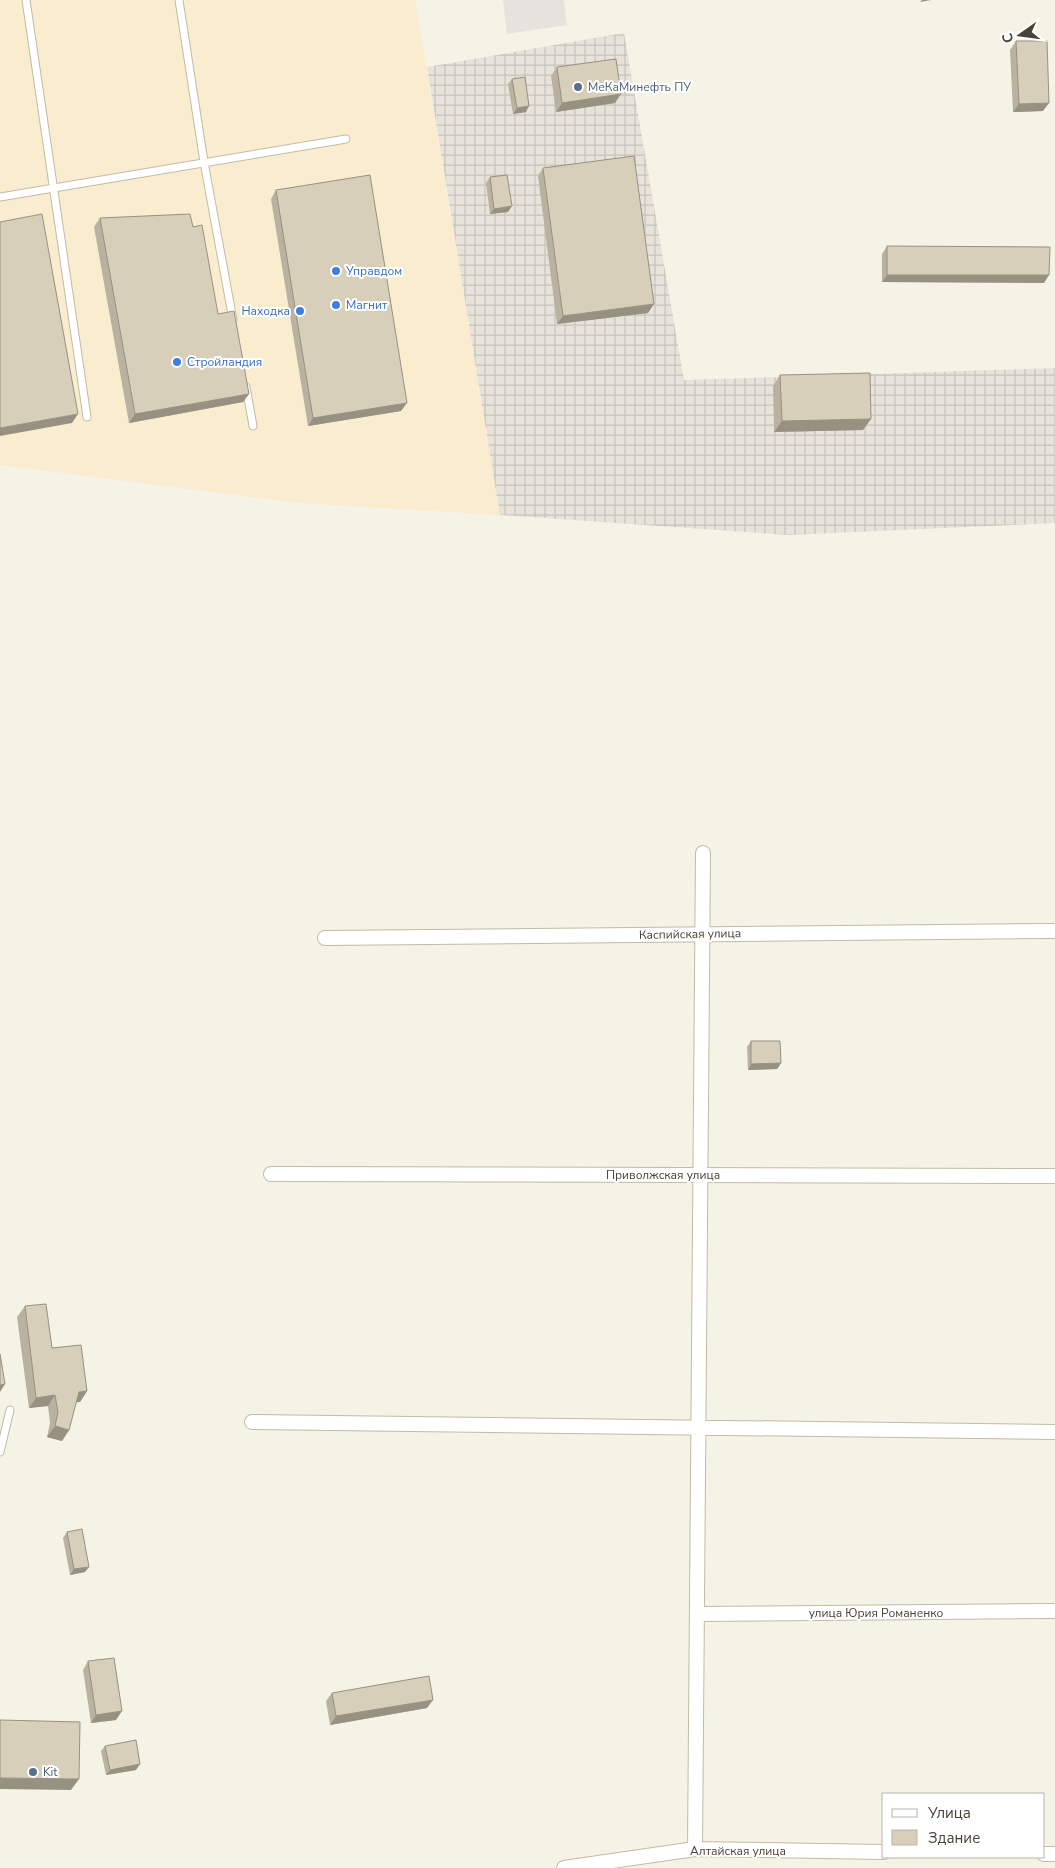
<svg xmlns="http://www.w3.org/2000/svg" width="1055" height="1868" font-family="'Nunito Sans',sans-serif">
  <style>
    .commercial { fill: #f9eccf }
    .industrial { fill: url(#industrial-grid) }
    .parking { fill: #e5e3de }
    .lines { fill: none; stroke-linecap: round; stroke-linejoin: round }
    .lane-casing { stroke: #c1bba7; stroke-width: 9 }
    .street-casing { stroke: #c1bba7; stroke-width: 16 }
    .lane { stroke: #fff; stroke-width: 7 }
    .street { stroke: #fff; stroke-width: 14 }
    .wall { fill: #bab2a0 }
    .shaded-wall { fill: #979182 }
    .building { fill: #d8cfba; stroke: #979182 }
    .service-dot { fill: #5c6f8a; stroke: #fff; stroke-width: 2 }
    .shop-dot { fill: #3f7fe0; stroke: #fff; stroke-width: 2 }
    .labels { text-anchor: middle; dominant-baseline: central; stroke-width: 4; stroke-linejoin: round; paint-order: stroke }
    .service-label { font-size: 12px; fill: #4e5e75; stroke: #fff; text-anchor: start }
    .shop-label { font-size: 12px; fill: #366cbe; stroke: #fff; text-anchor: start }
    .street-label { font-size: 12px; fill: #484334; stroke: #fff }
  </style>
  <defs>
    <pattern id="industrial-grid" width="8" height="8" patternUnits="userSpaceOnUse" patternTransform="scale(1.25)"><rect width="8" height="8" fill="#e7e3db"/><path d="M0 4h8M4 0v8" fill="none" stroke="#c8c4bd"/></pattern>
  </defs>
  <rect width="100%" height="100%" fill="#f5f2e6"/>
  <path class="commercial" d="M 0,0 L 415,0 L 500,515 L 300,503 L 0,465 Z"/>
  <path class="industrial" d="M 624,33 L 684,380 L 1055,368 L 1055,523 L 788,535 L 500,515 L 427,67 Z"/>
  <path class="parking" d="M 503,0 L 564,0 L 567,25 L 507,34 Z"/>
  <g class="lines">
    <defs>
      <path id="lane" d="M 26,0 L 87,417
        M 179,0 L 204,162 L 233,320
        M 0,197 L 346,139
        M 246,387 L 253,426
        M 0,1452 L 10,1410"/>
      <path id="street" d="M 325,938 L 1055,931
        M 271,1174 L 1055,1176
        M 252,1422 L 1055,1432
        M 697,1614 L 1055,1611
        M 695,1849 L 703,853
        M 1044,1854 L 1055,1854
        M 564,1868 L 695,1849 L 884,1852"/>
    </defs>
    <use href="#lane" class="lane-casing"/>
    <use href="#street" class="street-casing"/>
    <use href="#lane" class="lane"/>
    <use href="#street" class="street"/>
  </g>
  <path class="wall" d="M 1016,41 L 1043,111 L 1013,112 L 1010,50 Z
    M 557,67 L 615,103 L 556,112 L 551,76 Z
    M 512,79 L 526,112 L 513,114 L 508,84 Z
    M 543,168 L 648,313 L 557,324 L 538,176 Z
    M 490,177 L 508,212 L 490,214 L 486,183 Z
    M 276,190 L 401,411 L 308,426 L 271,199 Z
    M 100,218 L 193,227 L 218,314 L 249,394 L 243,402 L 129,423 L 94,227 Z
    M 887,246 L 1044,283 L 882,282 L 882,254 Z
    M 780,375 L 871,419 L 863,430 L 774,432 L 773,386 Z
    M 751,1041 L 781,1063 L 777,1069 L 748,1070 L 747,1047 Z
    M 25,1306 L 52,1348 L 87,1391 L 80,1402 L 76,1402 L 69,1430 L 62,1441 L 47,1437 L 50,1423 L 48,1406 L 29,1408 L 17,1317 Z
    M 67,1532 L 85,1572 L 70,1575 L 63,1538 Z
    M 88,1661 L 116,1720 L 91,1723 L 83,1670 Z
    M 332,1693 L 427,1708 L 330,1725 L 326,1701 Z
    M 105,1746 L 136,1770 L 106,1775 L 101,1751 Z"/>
  <path class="shaded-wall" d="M 922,0 L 931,0 L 920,2 Z
    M 621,94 L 615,103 L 556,112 L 562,103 Z
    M 1049,103 L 1043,111 L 1013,112 L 1019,104 Z
    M 529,106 L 526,112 L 513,114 L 517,108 Z
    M 512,206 L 508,212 L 490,214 L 494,209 Z
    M 887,275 L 1049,275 L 1044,283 L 882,282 Z
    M 654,304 L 648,313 L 557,324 L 563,316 Z
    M 249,394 L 243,402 L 129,423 L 135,414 Z
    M 407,403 L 401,411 L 308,426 L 313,418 Z
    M 78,414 L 72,423 L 0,436 L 0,428 Z
    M 871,419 L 863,430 L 774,432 L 782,421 Z
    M 781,1063 L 777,1069 L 748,1070 L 751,1064 Z
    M 5,1384 L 0,1392 L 0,1385 Z
    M 87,1391 L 80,1402 L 71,1403 L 79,1392 Z
    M 55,1395 L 48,1406 L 29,1408 L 36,1398 Z
    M 55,1426 L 69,1430 L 62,1441 L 47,1437 Z
    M 89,1567 L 85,1572 L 70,1575 L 74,1569 Z
    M 433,1700 L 427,1708 L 330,1725 L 336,1716 Z
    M 122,1711 L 116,1720 L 91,1723 L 96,1715 Z
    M 140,1764 L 136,1770 L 106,1775 L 110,1770 Z
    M 0,1778 L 79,1779 L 71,1790 L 0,1789 Z"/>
  <path class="building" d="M 1016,41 L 1047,41 L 1049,103 L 1019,104 Z
    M 616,59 L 621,94 L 562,103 L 557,67 Z
    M 525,77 L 529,106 L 517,108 L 512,79 Z
    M 634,156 L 654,304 L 563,316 L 543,168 Z
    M 370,175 L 407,403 L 313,418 L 276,190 Z
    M 507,175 L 512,206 L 494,209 L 490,177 Z
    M 42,214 L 78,414 L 0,428 L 0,222 Z
    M 190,214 L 193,227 L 202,225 L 218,314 L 234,311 L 249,394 L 135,414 L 100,218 Z
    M 887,246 L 1050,247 L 1049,275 L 887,275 Z
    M 870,373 L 871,419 L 782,421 L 780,375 Z
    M 751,1041 L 780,1041 L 781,1063 L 751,1064 Z
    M 46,1304 L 52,1348 L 81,1345 L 87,1391 L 79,1392 L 69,1430 L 55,1426 L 58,1412 L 55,1395 L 36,1398 L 25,1306 Z
    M 0,1354 L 5,1384 L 0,1385 Z
    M 82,1529 L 89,1567 L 74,1569 L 67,1532 Z
    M 114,1658 L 122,1711 L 96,1715 L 88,1661 Z
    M 429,1676 L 433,1700 L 336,1716 L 332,1693 Z
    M 0,1720 L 80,1722 L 79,1779 L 0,1778 Z
    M 136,1740 L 140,1764 L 110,1770 L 105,1746 Z"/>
  <g class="service-dot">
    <circle cx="578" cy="87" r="5"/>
    <circle cx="33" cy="1772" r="5"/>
  </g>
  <g class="shop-dot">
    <circle cx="336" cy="271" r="5"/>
    <circle cx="336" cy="305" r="5"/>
    <circle cx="300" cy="311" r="5"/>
    <circle cx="177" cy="362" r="5"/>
  </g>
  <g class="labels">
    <g class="service-label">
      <text x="588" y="87">МеКаМинефть ПУ</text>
      <text x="43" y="1772">Kit</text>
    </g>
    <g class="shop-label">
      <text x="346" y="271">Управдом</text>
      <text x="346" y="305">Магнит</text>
      <text x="290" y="311" text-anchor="end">Находка</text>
      <text x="187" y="362">Стройландия</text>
    </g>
    <g class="street-label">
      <text transform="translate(690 934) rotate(-1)">Каспийская улица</text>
      <text x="663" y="1175">Приволжская улица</text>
      <text x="876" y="1613">улица Юрия Романенко</text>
      <text x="738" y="1851">Алтайская улица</text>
    </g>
  </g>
  <rect x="882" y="1793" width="162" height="65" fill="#ffffff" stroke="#b6b4ae"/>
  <rect x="892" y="1809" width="25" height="8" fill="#ffffff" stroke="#b6b4ae"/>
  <text x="928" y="1818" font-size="15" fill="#484334">Улица</text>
  <rect x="892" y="1830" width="25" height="15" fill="#d8cfba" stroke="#b6b4ae"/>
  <text x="928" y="1843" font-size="15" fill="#484334">Здание</text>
  <g transform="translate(1020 35) rotate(256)" stroke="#ffffff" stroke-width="4" paint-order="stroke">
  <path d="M0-4L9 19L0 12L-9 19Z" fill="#484334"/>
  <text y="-8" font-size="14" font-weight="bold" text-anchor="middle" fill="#484334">С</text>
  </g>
</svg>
